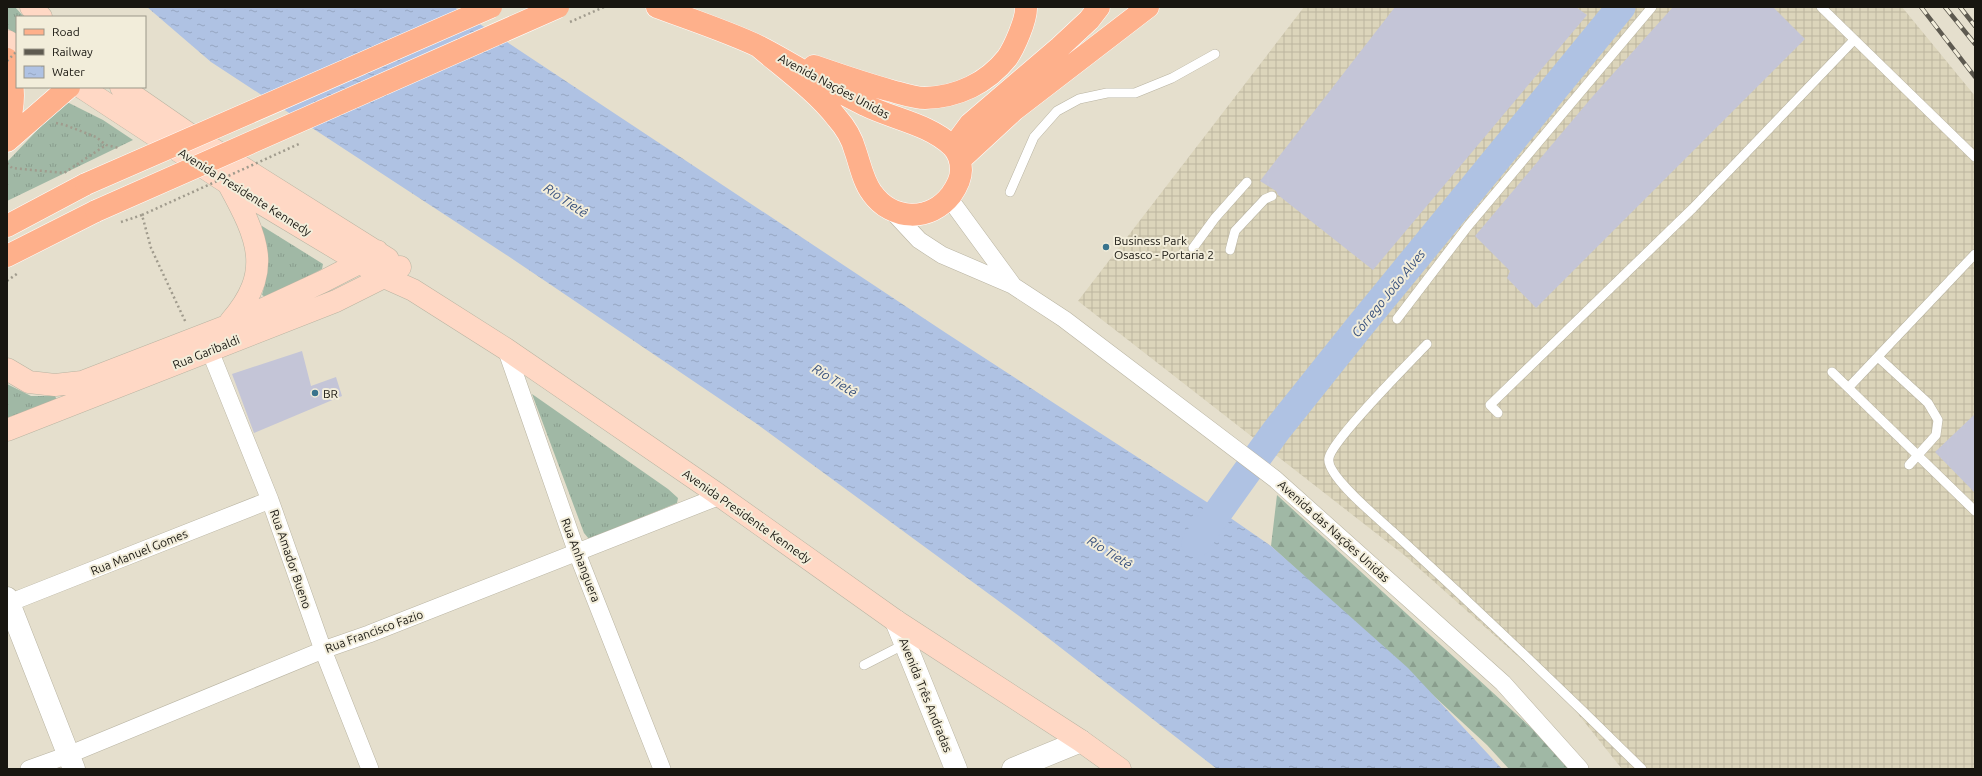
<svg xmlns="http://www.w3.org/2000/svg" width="1982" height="776" font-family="Ubuntu,sans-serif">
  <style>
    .industrial { fill: url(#industrial-grid) }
    .grass { fill: url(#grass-tufts) }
    .forest { fill: url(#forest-firs) }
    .water { fill: url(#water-ripples) }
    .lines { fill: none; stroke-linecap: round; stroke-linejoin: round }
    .river { stroke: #afc2e3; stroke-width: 29 }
    .building { fill: #c4c5d7 }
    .service-casing { stroke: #b9b4a2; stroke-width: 10 }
    .minor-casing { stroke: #b9b4a2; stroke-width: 18 }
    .tertiary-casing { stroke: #b9b4a2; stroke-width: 23 }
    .secondary-casing { stroke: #b9b4a2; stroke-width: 23 }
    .primary-casing { stroke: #fff; stroke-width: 23 }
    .path { stroke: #a09b8d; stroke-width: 2.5; stroke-dasharray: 2 3; stroke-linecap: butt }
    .service { stroke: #fff; stroke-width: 9 }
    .minor { stroke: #fff; stroke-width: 17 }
    .tertiary { stroke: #fff; stroke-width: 22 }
    .secondary { stroke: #ffd8c5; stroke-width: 22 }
    .primary { stroke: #feb08b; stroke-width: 22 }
    .rail-casing { stroke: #5e5a50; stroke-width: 4.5 }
    .rail { stroke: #f2edda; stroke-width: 3; stroke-dasharray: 9; stroke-linecap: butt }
    .primary-bridge-casing { stroke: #fff; stroke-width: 23; stroke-linecap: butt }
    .path-bridge { stroke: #a09b8d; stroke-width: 2.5; stroke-dasharray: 2 3; stroke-linecap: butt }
    .primary-bridge { stroke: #feb08b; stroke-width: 22 }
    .poi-dot { fill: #39738c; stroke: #f2edda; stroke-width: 1.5 }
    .labels { text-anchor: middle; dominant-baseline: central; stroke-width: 4; stroke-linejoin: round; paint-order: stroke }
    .street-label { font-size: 12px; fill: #181610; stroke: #f2edda }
    .poi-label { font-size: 12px; fill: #181610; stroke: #f2edda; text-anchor: start }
    .water-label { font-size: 13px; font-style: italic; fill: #37507d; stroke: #f2edda }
  </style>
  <defs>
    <pattern id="industrial-grid" width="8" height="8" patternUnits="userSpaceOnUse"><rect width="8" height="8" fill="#dcd5bb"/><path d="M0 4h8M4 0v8" fill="none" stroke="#bcb6a0"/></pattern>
    <pattern id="grass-tufts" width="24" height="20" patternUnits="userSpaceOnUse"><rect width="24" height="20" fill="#a0b8a5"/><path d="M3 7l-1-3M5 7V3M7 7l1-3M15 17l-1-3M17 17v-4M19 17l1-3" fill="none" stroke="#899d8d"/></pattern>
    <pattern id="forest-firs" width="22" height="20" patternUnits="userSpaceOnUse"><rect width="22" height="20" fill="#a0b8a5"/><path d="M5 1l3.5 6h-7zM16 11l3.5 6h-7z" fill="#899d8d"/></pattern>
    <pattern id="water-ripples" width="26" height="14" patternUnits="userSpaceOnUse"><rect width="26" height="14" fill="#afc2e3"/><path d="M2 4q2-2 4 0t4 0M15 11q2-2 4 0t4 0" fill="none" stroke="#96a6c2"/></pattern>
  </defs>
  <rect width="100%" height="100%" fill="#e5dfcd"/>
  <path class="industrial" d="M 1304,7 L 1902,7 L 1975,96 L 1975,769 L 1622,769 L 1566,699 L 1404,555 L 1078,301 Z"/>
  <path class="grass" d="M 7,7 L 15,7 L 24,17 L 17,17 L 17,35 L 7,28 Z
    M 65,101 L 103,120 L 133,140 L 7,201 L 7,162 Z
    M 262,226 L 323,264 L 322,269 L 267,298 L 262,295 C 269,272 266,252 260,230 Z
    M 7,384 L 31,396 L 55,396 L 57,400 L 7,418 Z
    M 532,394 L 668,489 L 678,498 L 677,503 L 589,539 L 584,533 Z"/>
  <path class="forest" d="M 1277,495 L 1550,745 L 1570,769 L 1509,769 L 1487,745 L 1271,546 Z"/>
  <path class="water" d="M 147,7 L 454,7 L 946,333 L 1219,510 L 1271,546 L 1408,668 L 1502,769 L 1217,769 L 1034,627 L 757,424 L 511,258 L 211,62 Z"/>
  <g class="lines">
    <path class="river" d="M 1196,543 L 1276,431 L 1359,327 L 1621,7"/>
  </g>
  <path class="building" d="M 1395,7 L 1576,7 L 1587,15 L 1373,270 L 1278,195 L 1276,191 L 1260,181 Z
    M 1673,7 L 1773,7 L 1805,39 L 1536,308 L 1507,278 L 1510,271 L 1475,236 L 1593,96 Z
    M 302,351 L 311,386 L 336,377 L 342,396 L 254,433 L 232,374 Z
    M 1975,414 L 1975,493 L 1935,452 Z"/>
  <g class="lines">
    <defs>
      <path id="service" d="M 1821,7 L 1975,157
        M 1010,192 L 1034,137 L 1057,111 L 1079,99 L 1107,93 L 1135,93 L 1172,78 L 1215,54
        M 1193,248 L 1215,218 L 1247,182
        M 1230,250 L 1235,231 L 1265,199 L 1272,196
        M 1397,319 L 1468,226 L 1652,7
        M 1427,344 C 1410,362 1332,440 1329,458 C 1325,475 1379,519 1392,531 C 1477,609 1560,688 1642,769
        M 1878,357 L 1928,403 L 1938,420 L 1936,435 L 1909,465
        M 1832,372 L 1975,511
        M 1849,387 L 1975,254
        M 1498,413 L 1490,405 L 1693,208 L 1854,40
        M 864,665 L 905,644"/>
      <path id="minor" d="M 949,198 L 1012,284
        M 892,211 L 919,240 L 942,255 L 1012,285 L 1064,319 L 1275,479 L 1503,683 L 1580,769
        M 506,349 L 577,553 L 662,769
        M 210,351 L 270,500 L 323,650 L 370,769
        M 9,603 L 270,500
        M 29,769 L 68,755 L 323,650 L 369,634 L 720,496"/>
      <path id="tertiary" d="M 7,598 L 74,769
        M 896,621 L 956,769
        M 1013,769 L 1081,741"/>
      <path id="secondary" d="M 31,7 L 41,17
        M 7,41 L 17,47
        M 81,87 L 229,184 L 384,277 L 413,290 L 506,349 L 713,491 L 896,621 L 1081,741 L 1120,769
        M 121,87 L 189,134 L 388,259
        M 229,185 C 258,238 274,272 230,322
        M 7,369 L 29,382 L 55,385 L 82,382 L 227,326 L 324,281 L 359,263 L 377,251
        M 7,430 L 336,301 L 384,277 L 400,267"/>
      <path id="primary" d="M 657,7 C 689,19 729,32 760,47 C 795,65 829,88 865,105 C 893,119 929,124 952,146 C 958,152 961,162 961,170 C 961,179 956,188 951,195 C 930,222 892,221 872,193 C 863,181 860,164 855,150 C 852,139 845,127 837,118 C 816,91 785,69 758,46
        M 7,59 C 15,87 15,104 7,132
        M 814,66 C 840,75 866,84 892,91 C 903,94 915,98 925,98 C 958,97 987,83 1007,58 C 1014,48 1027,19 1026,7
        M 7,141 L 69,87
        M 953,147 L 970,124 L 1060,47 L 1089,20 L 1099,7
        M 961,159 L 1014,110 L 1148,7
        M 7,226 L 86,184
        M 7,256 L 96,211"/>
    </defs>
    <use href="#service" class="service-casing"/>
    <use href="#minor" class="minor-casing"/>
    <use href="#tertiary" class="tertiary-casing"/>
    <use href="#secondary" class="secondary-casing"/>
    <use href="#primary" class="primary-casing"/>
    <path class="path" d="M 56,123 L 65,125 L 96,137 L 106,145 L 119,148
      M 7,163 L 12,168 L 64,173 L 106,145
      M 121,222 L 142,215 L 151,248 L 186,323
      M 7,281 L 18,273"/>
    <use href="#service" class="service"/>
    <use href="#minor" class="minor"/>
    <use href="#tertiary" class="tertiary"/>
    <use href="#secondary" class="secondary"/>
    <use href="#primary" class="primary"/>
    <defs>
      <path id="rail" d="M 1921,7 L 1975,77
        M 1945,7 L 1975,44
        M 1960,7 L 1975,26"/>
    </defs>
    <use href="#rail" class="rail-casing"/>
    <use href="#rail" class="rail"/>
    <defs>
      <path id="primary-bridge" d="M 86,184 L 491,7
        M 96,211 L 558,7"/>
    </defs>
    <use href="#primary-bridge" class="primary-bridge-casing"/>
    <path class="path-bridge" d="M 570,22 L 604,7
      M 7,61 L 17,51
      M 142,215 L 301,143"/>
    <use href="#primary-bridge" class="primary-bridge"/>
  </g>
  <g class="poi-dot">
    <circle cx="1106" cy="247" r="4"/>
    <circle cx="315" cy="393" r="4"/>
  </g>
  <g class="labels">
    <g class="street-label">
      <text transform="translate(834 86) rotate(28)">Avenida Nações Unidas</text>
      <text transform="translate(245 192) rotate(32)">Avenida Presidente Kennedy</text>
      <text transform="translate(206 352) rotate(-22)">Rua Garibaldi</text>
      <text transform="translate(747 516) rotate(35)">Avenida Presidente Kennedy</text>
      <text transform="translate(1334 531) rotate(42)">Avenida das Nações Unidas</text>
      <text transform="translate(139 552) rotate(-22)">Rua Manuel Gomes</text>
      <text transform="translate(291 559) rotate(71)">Rua Amador Bueno</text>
      <text transform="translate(581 560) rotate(69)">Rua Anhanguera</text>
      <text transform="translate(374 631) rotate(-20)">Rua Francisco Fazio</text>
      <text transform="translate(926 695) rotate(68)">Avenida Três Andradas</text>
    </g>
    <g class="poi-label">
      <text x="1114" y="240">Business Park<tspan x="1114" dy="14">Osasco - Portaria 2</tspan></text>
      <text x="323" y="393">BR</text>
    </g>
    <g class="water-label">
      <text transform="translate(566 200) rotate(34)">Rio Tietê</text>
      <text transform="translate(1388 293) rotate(-51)">Córrego João Alves</text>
      <text transform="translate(835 380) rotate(32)">Rio Tietê</text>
      <text transform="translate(1110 552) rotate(32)">Rio Tietê</text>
    </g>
  </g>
  <rect width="1982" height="776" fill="none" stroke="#181610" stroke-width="16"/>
  <rect x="16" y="16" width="130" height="72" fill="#f2edda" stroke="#9b9789"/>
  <rect x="24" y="29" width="20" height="6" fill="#feb08b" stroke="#9b9789"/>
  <text x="52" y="36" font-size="12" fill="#181610">Road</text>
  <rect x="24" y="49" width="20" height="6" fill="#5e5a50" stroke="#9b9789"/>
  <text x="52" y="56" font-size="12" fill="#181610">Railway</text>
  <rect x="24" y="66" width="20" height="12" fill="url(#water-ripples)" stroke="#9b9789"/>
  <text x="52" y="76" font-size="12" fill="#181610">Water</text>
</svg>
